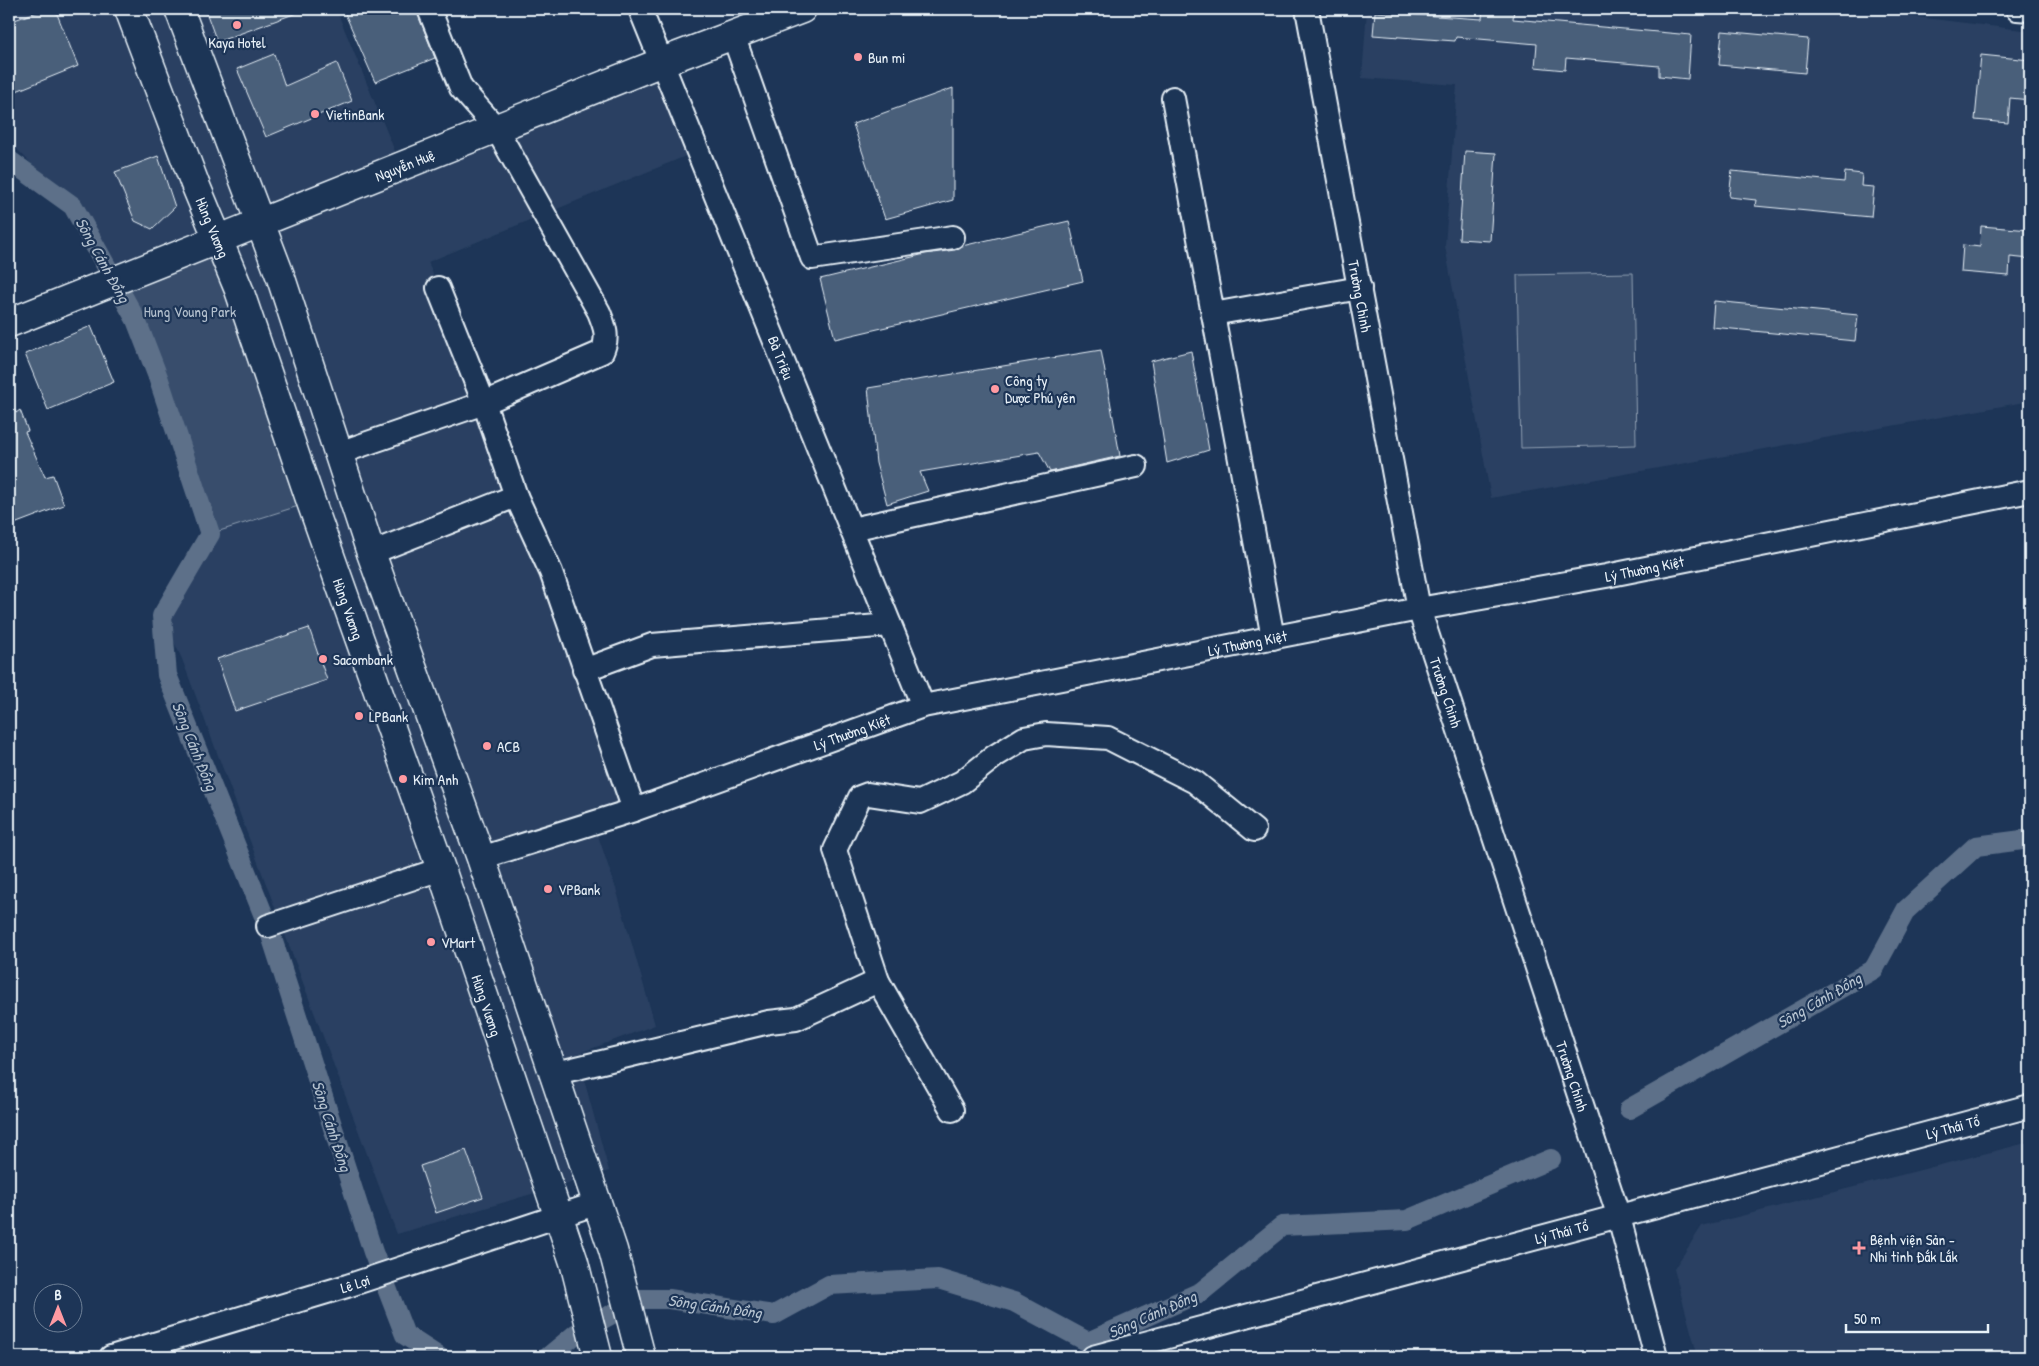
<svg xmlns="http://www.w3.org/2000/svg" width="2039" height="1366" font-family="'Patrick Hand',sans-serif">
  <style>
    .built { fill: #2a4162 }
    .green { fill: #374d6c; stroke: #909fb2 }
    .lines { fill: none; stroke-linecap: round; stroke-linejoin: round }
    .canal { stroke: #5d7089; stroke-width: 20 }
    .building { fill: #495e7a; stroke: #e8f1f8 }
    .minor-casing { stroke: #e8f1f8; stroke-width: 26 }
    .major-casing { stroke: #e8f1f8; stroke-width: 31 }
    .minor { stroke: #1d3557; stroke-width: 22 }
    .major { stroke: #1d3557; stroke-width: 28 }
    .poi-dot { fill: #ff9aa2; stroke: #1d3557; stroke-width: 2 }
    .labels { text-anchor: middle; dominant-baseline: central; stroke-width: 4.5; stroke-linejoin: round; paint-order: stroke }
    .poi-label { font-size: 15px; fill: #e8f1f8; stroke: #1d3557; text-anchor: start }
    .street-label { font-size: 15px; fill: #e8f1f8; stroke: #1d3557 }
    .park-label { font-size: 15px; fill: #b3c0ce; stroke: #1d3557 }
    .water-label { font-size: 16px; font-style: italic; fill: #b7c4d1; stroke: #1d3557 }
  </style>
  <rect width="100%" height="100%" fill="#1d3557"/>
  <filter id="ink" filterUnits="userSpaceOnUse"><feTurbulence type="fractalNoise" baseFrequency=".02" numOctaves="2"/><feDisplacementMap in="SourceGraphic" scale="10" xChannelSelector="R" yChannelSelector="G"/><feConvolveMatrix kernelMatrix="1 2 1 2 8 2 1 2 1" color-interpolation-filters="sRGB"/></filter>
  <g filter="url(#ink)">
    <path class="built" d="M 9,9 L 336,9 L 401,166 L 662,62 L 698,151 L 428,262 L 597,690 L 640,794 L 591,815 L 617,892 L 655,1025 L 577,1054 L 609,1171 L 397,1234 L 182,659 L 162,616 L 210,534 L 310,502 L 112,283 L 73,206 L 9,141 Z
      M 1367,9 L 1852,9 L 2030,31 L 2030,401 L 1491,498 L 1445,246 L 1457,85 L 1362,78 Z
      M 2030,1142 L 2030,1357 L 1698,1357 L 1674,1269 L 1702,1226 Z"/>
    <path class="green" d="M 218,241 L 311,502 L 210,534 L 158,377 L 136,320 L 112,283 Z
      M 1633,273 L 1636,445 L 1521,448 L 1517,275 Z"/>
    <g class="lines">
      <path class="canal" d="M 9,160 L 73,206 L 136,320 L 158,377 L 210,534 L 162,616 L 167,675 L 268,926 L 373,1252 L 405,1335 L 439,1357
        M 1629,1109 L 1874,969 L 1906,910 L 1976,846 L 2030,839
        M 548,1357 L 577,1333 L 640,1299 L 669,1299 L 774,1315 L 829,1285 L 938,1279 L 1014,1302 L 1088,1342 L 1201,1292 L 1282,1226 L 1407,1220 L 1551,1159"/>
    </g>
    <path class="building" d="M 45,9 L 55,9 L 78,66 L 9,94 L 9,22 Z
      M 205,9 L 302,9 L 302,11 L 217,42 Z
      M 343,9 L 416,9 L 435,58 L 375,82 Z
      M 1483,9 L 1514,9 L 1513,19 L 1691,35 L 1688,79 L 1659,76 L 1659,66 L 1566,58 L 1565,70 L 1535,67 L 1537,44 L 1456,37 L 1455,41 L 1373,35 L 1375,12 L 1482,19 Z
      M 1722,31 L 1808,39 L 1805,73 L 1719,65 Z
      M 274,54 L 285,86 L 337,63 L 352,101 L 266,137 L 237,69 Z
      M 1981,55 L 2030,60 L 2030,100 L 2010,98 L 2008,123 L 1975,120 Z
      M 953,88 L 953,200 L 885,219 L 853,124 Z
      M 1465,151 L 1496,153 L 1490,241 L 1459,239 Z
      M 158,156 L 175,207 L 152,229 L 135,221 L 115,172 Z
      M 1732,171 L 1844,182 L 1845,172 L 1862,174 L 1861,186 L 1874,187 L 1871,217 L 1755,206 L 1756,200 L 1729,197 Z
      M 1069,221 L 1083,281 L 835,339 L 820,279 L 925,254 L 955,250 L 962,246 Z
      M 1981,226 L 2030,230 L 2030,259 L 2010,257 L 2009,276 L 1961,272 L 1963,245 L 1980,247 Z
      M 1714,301 L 1858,315 L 1855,341 L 1712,327 Z
      M 91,326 L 114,382 L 48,410 L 25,354 Z
      M 1101,350 L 1120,456 L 1050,472 L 1039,452 L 920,472 L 928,491 L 887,504 L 876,463 L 868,388 Z
      M 1191,351 L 1209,450 L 1167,463 L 1151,361 Z
      M 9,398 L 16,413 L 20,410 L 28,431 L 25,432 L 45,477 L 53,475 L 64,505 L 9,526 Z
      M 309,628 L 327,680 L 235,711 L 217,659 Z
      M 466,1150 L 483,1197 L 436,1213 L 420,1166 Z"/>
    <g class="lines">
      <defs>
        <g id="minor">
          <path id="s1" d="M 640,9 L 923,706"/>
          <path id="s2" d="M 1307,9 L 1419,609 L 1619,1217 L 1656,1357"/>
          <path d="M 2017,9 L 2030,10"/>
          <path d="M 733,35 L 812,258 L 953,237"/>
          <path d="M 1173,98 L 1273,638"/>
          <path d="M 438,288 L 484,403 L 516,496 L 551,572 L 634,810"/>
          <path d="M 1213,314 L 1360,288"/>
          <path d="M 339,453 L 484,403 L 602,352 C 609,337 605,327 599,312 L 496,128 L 461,88 L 429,9"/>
          <path d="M 852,529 L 1136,466"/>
          <path d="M 371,553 L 516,496"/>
          <path d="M 584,670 L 652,645 L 890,625"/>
          <path id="s3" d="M 481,858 L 634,810 L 923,706 L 1419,609 L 1606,576 L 2030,491"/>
          <path d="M 268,926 L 441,869"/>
          <path d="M 552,1074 L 769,1022 L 796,1019 L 878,981"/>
          <path d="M 952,1110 L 878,981 L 835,850 L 860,797 L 868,794 L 920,802 L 962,782 L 995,756 L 1024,738 L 1046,734 L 1108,738 L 1195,782 L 1254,830"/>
          <path id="s4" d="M 111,1357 L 347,1286 L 598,1203"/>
          <path id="s5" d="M 1093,1357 L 2030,1106"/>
        </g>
        <g id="major">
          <path id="s6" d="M 129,9 L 195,184 L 239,290 L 311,502 L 441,869 L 574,1262 L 598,1357"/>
          <path d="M 179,9 L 281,278 L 371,553 L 481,858 L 613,1250 L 641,1357"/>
          <path id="s7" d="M 9,323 L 662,62 L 802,9"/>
        </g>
      </defs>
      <use href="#minor" class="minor-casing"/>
      <use href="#major" class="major-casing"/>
      <use href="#minor" class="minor"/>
      <use href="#major" class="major"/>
    </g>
  </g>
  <g class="poi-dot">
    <circle cx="237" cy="25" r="5"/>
    <circle cx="858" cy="57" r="5"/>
    <circle cx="315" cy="114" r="5"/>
    <circle cx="995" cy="389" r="5"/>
    <circle cx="323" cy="659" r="5"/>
    <circle cx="359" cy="716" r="5"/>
    <circle cx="487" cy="746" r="5"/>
    <circle cx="403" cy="779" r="5"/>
    <circle cx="548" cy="889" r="5"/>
    <circle cx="431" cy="942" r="5"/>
    <path d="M1856.5 1240.5h5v5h5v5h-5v5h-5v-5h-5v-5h5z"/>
  </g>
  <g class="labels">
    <g class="poi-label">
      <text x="237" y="42" text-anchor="middle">Kaya Hotel</text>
      <text x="868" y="57">Bun mi</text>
      <text x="325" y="114">VietinBank</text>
      <text x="1005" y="380">Công ty<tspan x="1005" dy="17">Dược Phú yên</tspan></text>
      <text x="333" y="659">Sacombank</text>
      <text x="369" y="716">LPBank</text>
      <text x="497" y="746">ACB</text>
      <text x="413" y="779">Kim Anh</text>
      <text x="558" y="889">VPBank</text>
      <text x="441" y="942">VMart</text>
      <text x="1870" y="1239">Bệnh viện Sản -<tspan x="1870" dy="17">Nhi tỉnh Đắk Lắk</tspan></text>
    </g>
    <g class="street-label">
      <text stroke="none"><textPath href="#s7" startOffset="426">Nguyễn Huệ</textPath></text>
      <text stroke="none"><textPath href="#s6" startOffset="234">Hùng Vương</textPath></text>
      <text stroke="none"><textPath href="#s2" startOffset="292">Trường Chinh</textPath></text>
      <text stroke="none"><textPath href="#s1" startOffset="376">Bà Triệu</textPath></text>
      <text stroke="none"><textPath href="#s3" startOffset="1202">Lý Thường Kiệt</textPath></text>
      <text stroke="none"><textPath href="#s6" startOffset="639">Hùng Vương</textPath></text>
      <text stroke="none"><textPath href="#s3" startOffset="798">Lý Thường Kiệt</textPath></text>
      <text stroke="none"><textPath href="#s2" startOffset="698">Trường Chinh</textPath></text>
      <text stroke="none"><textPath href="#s3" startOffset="392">Lý Thường Kiệt</textPath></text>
      <text stroke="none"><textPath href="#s6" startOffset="1059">Hùng Vương</textPath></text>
      <text stroke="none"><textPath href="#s2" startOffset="1102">Trường Chinh</textPath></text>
      <text stroke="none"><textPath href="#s5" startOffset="890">Lý Thái Tổ</textPath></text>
      <text stroke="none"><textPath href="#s5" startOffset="485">Lý Thái Tổ</textPath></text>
      <text stroke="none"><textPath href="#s4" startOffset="255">Lê Lợi</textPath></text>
    </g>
    <g class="park-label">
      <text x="190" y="311">Hung Voung Park</text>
    </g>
    <g class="water-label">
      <text transform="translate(103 260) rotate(61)">Sông Cánh Đồng</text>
      <text transform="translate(195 746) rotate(68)">Sông Cánh Đồng</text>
      <text transform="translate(1819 1000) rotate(-30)">Sông Cánh Đồng</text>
      <text transform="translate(332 1126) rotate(72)">Sông Cánh Đồng</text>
      <text transform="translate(715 1306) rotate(8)">Sông Cánh Đồng</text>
      <text transform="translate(1152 1314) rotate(-24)">Sông Cánh Đồng</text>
    </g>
  </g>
  <rect width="2039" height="1366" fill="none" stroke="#1d3557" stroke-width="30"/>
  <rect x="15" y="15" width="2009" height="1336" fill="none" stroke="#e8f1f8" stroke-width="2" filter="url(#ink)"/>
  <g transform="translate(58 1308)"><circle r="24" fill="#1d3557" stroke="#6e8097"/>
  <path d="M0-4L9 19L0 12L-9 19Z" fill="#ff9aa2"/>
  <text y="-8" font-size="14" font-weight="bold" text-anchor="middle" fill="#e8f1f8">B</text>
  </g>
  <path d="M1846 1324v8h142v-8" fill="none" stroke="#e8f1f8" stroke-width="2.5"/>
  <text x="1854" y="1324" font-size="15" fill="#e8f1f8" stroke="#1d3557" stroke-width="4" paint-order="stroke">50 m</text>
</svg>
